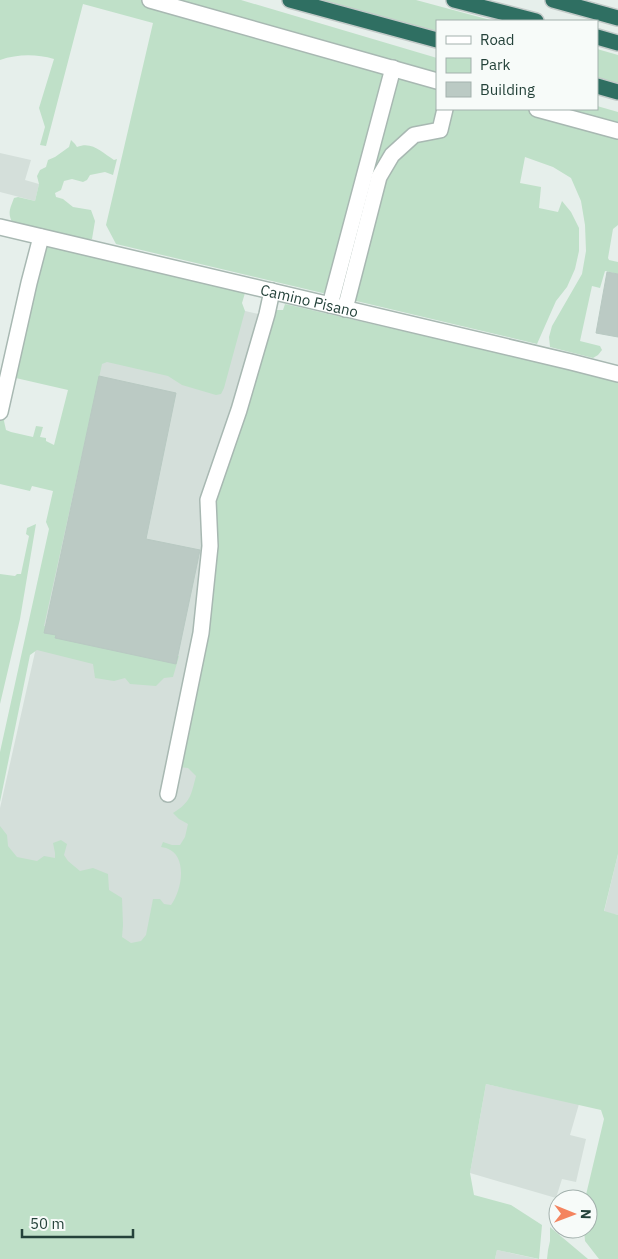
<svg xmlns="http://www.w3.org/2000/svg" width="618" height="1259" font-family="'IBM Plex Sans',sans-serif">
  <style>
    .built { fill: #d4dfda }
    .green { fill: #bfe0c8 }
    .building { fill: #bbcac4; stroke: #b8c9c2 }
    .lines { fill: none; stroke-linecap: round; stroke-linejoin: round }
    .minor-casing { stroke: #a8b8b2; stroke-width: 18 }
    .highway-casing { stroke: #c2cac8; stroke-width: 18 }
    .minor { stroke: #fff; stroke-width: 15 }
    .highway { stroke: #2f6f62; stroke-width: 15 }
    .labels { text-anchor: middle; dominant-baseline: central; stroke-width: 4; stroke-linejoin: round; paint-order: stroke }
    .street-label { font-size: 15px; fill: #24423a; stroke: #f7fbf9 }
  </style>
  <rect width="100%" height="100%" fill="#e6efeb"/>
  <path class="built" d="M 0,153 L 31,160 L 25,180 L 39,184 L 35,201 L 0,192 Z
    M 193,299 L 324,329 L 175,993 L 0,953 L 0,808 L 104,345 Z
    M 618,854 L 618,915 L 604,912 Z
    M 486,1084 L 579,1104 L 570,1135 L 586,1139 L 576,1182 L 562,1179 L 556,1198 L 470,1173 Z
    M 497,1250 L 538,1259 L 495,1259 Z"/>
  <path class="green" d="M 0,0 L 241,0 L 437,58 L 437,109 L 597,109 L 597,106 L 618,112 L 618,225 L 613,229 L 608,258 L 609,260 L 618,262 L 618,274 L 605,271 L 600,288 L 592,286 L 580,341 L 600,346 L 602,350 L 598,355 L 593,358 L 550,347 L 549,337 L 552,326 L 582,274 L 586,251 L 585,225 L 581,201 L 571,178 L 553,167 L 525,157 L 520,183 L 541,187 L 539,208 L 558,212 L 562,201 L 571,212 L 579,228 L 579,251 L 575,269 L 567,287 L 556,301 L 537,344 L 116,244 L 106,225 L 153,23 L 83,4 L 46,146 L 40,145 L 45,127 L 39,108 L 54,59 C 36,54 18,54 0,60 Z
    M 317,0 L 416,0 L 494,21 L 437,21 L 437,33 Z
    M 597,49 L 618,55 L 618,86 L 597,80 Z
    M 71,140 L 75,144 L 77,147 C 93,141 102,153 114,160 L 117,159 L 113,175 L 105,172 L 90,175 L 87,180 L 83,182 L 72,179 L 64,181 L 61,190 L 55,193 L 56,197 L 63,199 L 73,207 L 91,210 L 95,221 L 92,239 L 85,239 L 13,224 C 7,213 10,209 14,198 L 18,197 L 35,201 L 39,184 L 37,176 L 40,170 L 46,167 L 48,160 L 55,157 L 69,147 Z
    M 47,246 L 245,293 L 242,303 L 245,311 L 224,388 L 221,394 L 216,395 L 182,385 L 168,376 L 107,362 L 102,364 L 44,626 L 53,628 L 55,633 L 179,656 L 173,677 L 164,678 L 156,686 L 130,684 L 125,678 L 114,681 L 95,678 L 93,664 L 37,650 L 30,655 L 0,802 L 0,752 L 49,529 L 46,522 L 53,491 L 32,486 L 30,491 L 0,484 L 0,398 L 9,392 L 4,421 L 6,430 L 11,432 L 33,437 L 36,426 L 43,427 L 40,437 L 46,438 L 46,441 L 54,445 L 68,390 L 7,376 L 41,247 Z
    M 285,304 L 587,373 L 618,381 L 618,854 L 604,911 L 618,915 L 618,1259 L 599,1259 L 585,1241 L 584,1229 L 588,1229 L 588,1199 L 585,1199 L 604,1119 L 601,1110 L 486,1084 L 470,1173 L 474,1195 L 511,1205 L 542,1225 L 539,1259 L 497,1250 L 495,1259 L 0,1259 L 0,826 L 7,835 L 8,846 L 17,857 L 37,861 L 44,856 L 55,858 L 55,853 L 53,843 L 61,840 L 67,844 L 64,855 L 68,861 L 80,871 L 93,868 L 108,874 L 109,890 L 122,898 L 123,925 L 122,937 L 131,943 L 141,941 L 146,935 L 153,899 L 160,899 L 164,904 L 171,905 C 183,889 189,850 161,847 L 163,842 L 172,845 L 180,845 L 185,837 L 188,824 L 179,819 L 173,813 C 191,802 191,795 196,776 L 188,768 L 179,767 L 216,546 L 212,515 L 265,317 L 275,310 L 283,310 Z
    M 36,524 L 20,619 L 0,704 L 0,574 L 15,576 L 17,574 L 21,574 L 29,536 L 26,534 L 27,528 Z
    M 550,1227 L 588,1259 L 547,1259 L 548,1250 L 550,1241 Z"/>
  <path class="building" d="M 607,272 L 618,274 L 618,337 L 596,333 Z
    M 99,376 L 176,393 L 146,539 L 200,550 L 176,664 L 55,638 L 56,635 L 44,633 Z"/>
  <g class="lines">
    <defs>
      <g id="minor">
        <path d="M 150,0 L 437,81"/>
        <path d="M 537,109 L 618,131"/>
        <path id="s1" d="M 0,227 L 571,362 L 618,374"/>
        <path d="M 330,305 L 393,68"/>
        <path d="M 345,309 L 379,177 L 392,155 L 414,135 L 440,130 L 445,109"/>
        <path d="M 0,412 L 29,283 L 41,237"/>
        <path d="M 168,794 L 201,633 L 210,546 L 208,500 L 239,410 L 267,314 L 272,291"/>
      </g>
      <path id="highway" d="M 290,0 L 437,40
        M 454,0 L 536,21
        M 553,0 L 618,18
        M 597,37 L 618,43
        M 597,86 L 618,92"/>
    </defs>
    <use href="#minor" class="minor-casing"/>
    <use href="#highway" class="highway-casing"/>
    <use href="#minor" class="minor"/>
    <use href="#highway" class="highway"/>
  </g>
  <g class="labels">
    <g class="street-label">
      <text stroke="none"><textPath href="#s1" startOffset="318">Camino Pisano</textPath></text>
    </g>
  </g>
  <rect x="436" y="20" width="162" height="90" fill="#f7fbf9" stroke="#a3b1ad"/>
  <rect x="446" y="36" width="25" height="8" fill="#ffffff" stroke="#a3b1ad"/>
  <text x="480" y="45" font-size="15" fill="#24423a">Road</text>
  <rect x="446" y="58" width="25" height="15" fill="#bfe0c8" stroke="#a3b1ad"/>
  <text x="480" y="70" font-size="15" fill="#24423a">Park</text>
  <rect x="446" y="82" width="25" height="15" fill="#bbcac4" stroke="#a3b1ad"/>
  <text x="480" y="95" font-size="15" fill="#24423a">Building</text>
  <g transform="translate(573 1214) rotate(91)"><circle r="24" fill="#f7fbf9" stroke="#a3b1ad"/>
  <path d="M0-4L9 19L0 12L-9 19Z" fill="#f4845f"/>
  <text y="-8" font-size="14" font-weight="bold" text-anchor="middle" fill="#24423a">N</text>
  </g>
  <path d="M22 1229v8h111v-8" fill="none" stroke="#24423a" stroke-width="2.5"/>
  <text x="30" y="1229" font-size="15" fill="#24423a" stroke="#f7fbf9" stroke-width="4" paint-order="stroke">50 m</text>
</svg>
